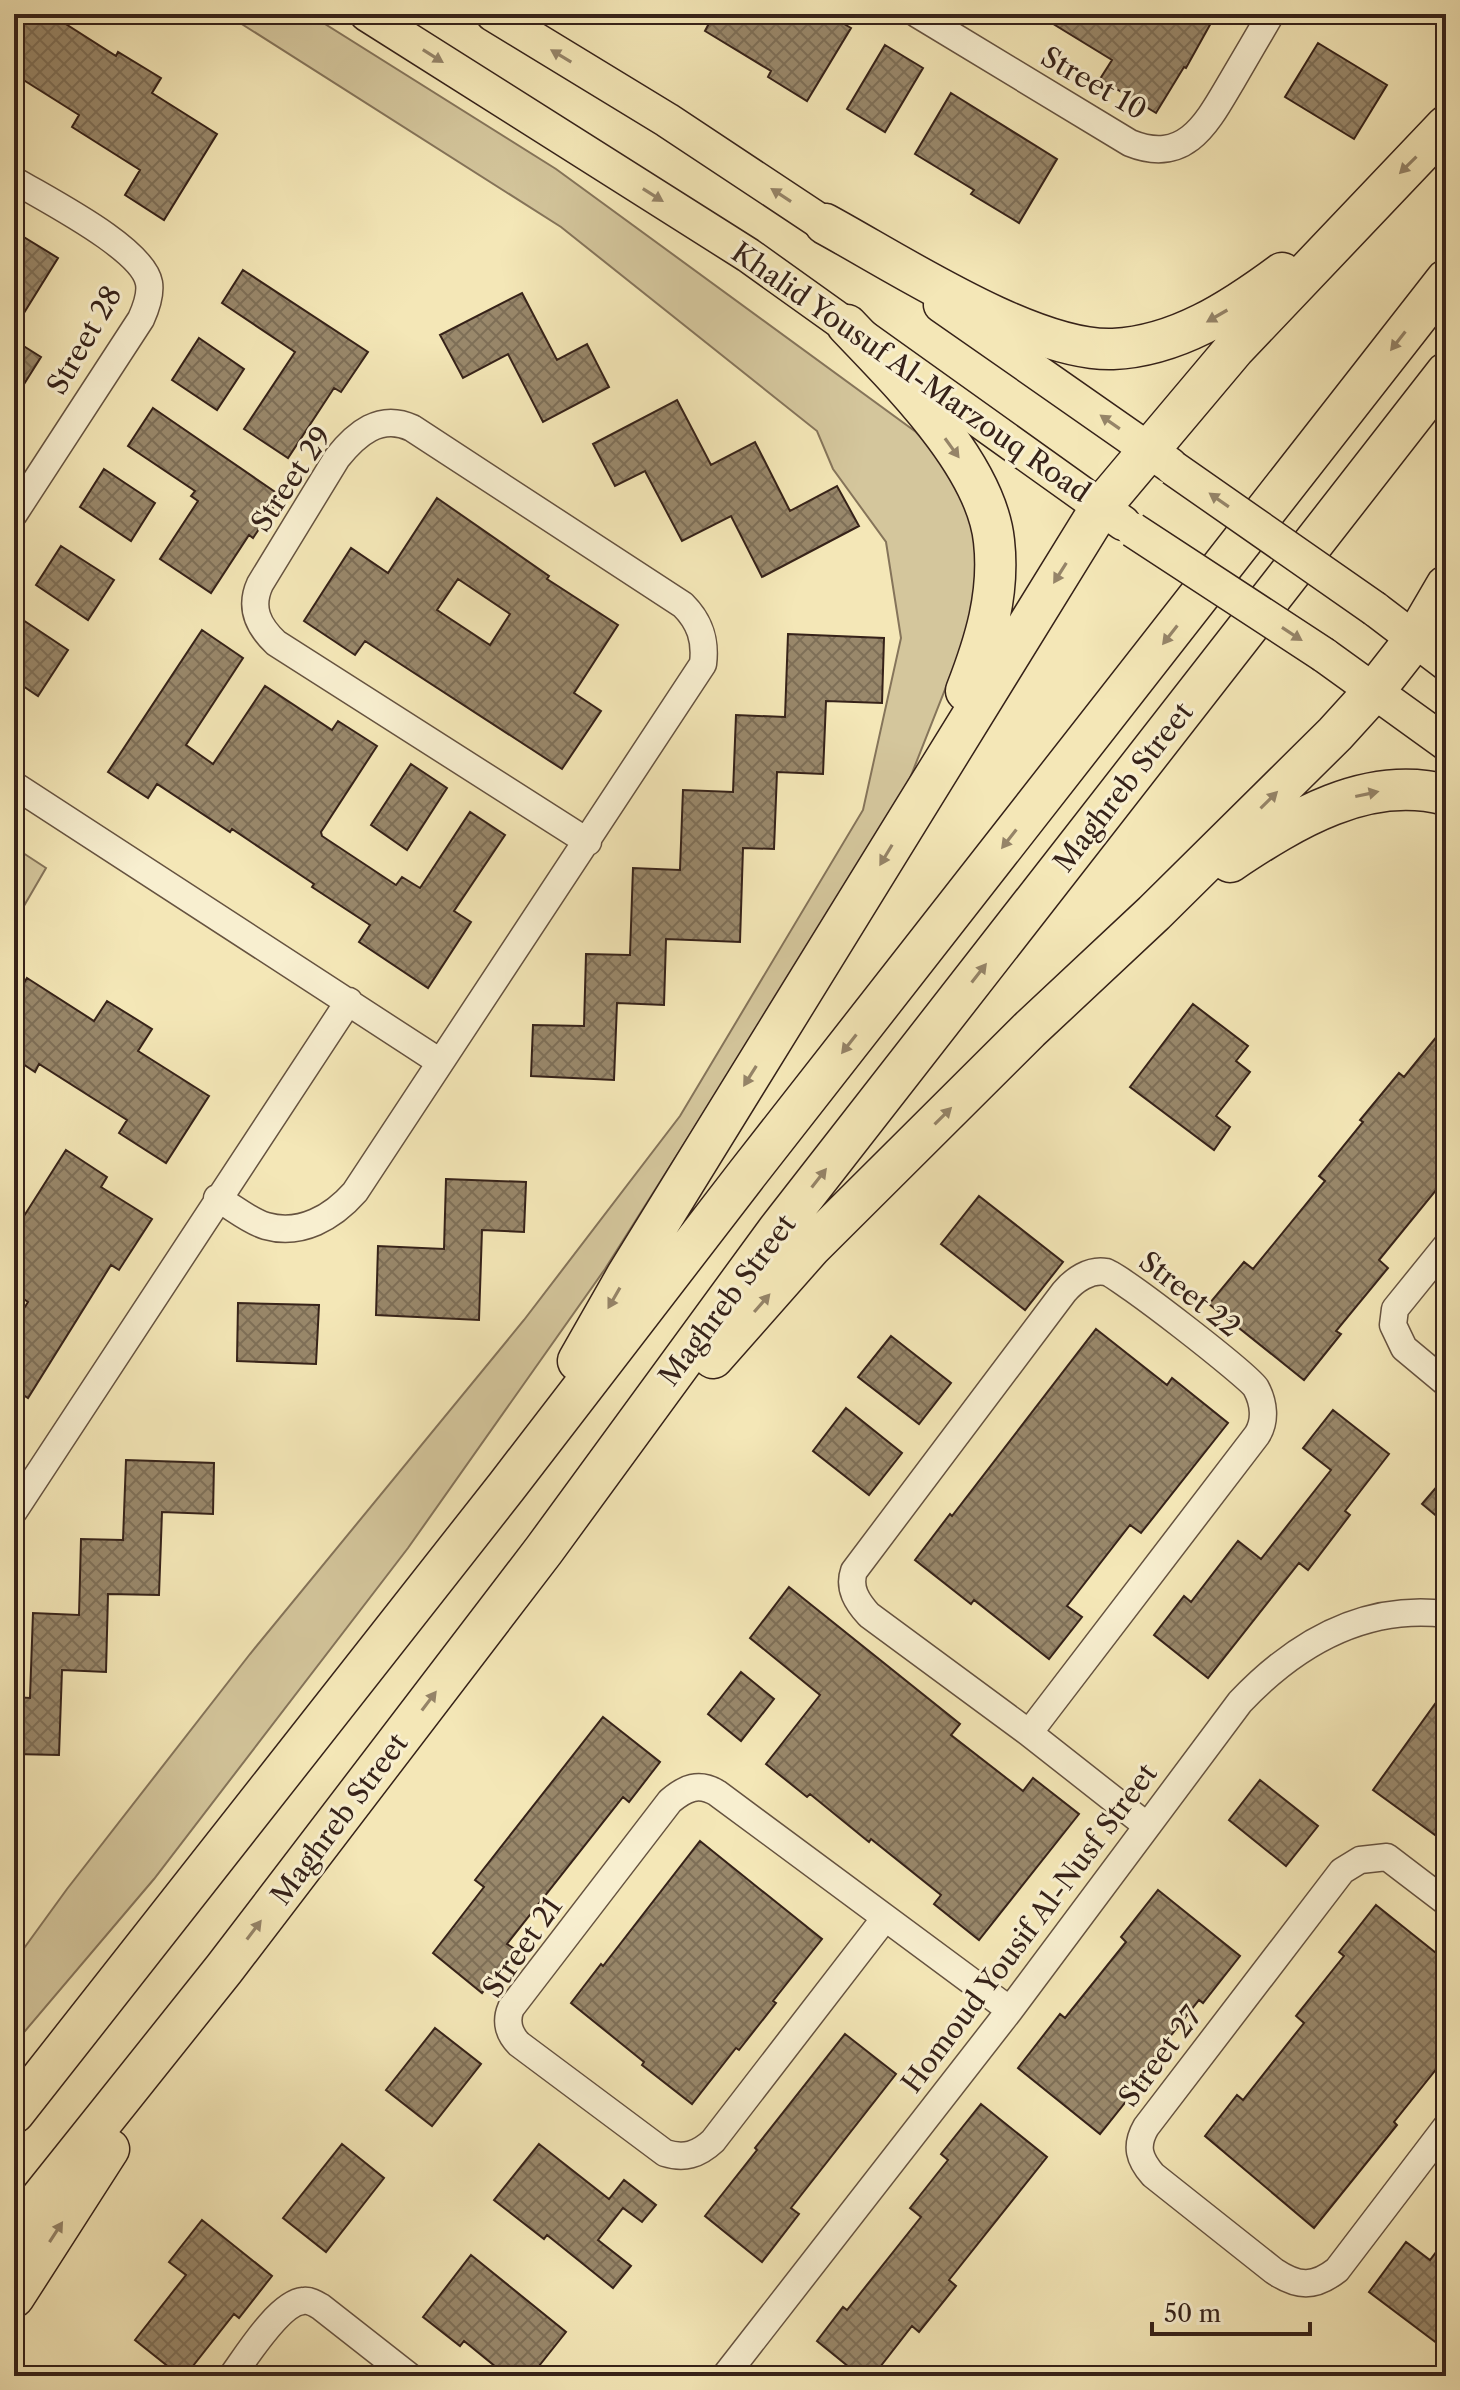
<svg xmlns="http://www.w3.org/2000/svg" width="1460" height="2390" font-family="'Libre Caslon Text',serif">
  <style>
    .park { fill: #d4c69c; stroke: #85745a; stroke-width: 2 }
    .building { fill: url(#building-cross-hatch); stroke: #362219; stroke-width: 2; fill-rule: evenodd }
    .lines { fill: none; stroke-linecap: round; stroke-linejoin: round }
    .minor-casing { stroke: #665340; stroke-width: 29 }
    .major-casing { stroke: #362219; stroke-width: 37 }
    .highway-casing { stroke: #362219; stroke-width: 43 }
    .minor { stroke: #f8efd0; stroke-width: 26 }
    .major { stroke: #f4e7b7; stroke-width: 34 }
    .highway { stroke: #f4e7b7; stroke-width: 40 }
    .major-bridge-casing { stroke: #362219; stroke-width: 37; stroke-linecap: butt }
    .major-bridge { stroke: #f4e7b7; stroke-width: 34 }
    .oneway { fill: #958468 }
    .labels { text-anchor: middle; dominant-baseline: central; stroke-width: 6; stroke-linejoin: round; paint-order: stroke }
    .street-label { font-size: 28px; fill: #362219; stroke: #f8efd0 }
  </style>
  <defs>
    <pattern id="building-cross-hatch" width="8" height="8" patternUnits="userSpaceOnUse" patternTransform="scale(2)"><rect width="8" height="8" fill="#99886b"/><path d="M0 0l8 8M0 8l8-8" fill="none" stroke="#7e6f57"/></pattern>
  </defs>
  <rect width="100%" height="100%" fill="#f4e7b7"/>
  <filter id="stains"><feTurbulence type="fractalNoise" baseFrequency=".0025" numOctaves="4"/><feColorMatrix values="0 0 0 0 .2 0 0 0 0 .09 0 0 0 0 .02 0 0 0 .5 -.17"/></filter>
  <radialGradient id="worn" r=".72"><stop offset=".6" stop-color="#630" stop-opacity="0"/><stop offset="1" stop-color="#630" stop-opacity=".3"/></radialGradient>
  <path class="park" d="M 226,14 L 309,14 L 556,169 L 916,432 L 971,494 L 993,568 L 901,801 L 605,1269 L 408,1548 L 154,1879 L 14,2044 L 14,1962 L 67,1889 L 250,1654 L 524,1320 L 680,1116 L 863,810 L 901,638 L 886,542 L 833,469 L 817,431 L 561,227 Z
    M 14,847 L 46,868 L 14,923 Z"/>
  <path class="building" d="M 14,14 L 50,14 L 116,56 L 118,52 L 161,78 L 152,93 L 217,134 L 164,220 L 125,195 L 140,170 L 72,127 L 79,115 L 14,74 Z
    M 714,14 L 827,14 L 851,28 L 807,101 L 768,77 L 771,71 L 705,31 Z
    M 1037,14 L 1216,14 L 1186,68 L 1184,67 L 1156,113 L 1100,79 L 1112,60 Z
    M 1318,43 L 1387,85 L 1354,139 L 1285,97 Z
    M 885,45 L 923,68 L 885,132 L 847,109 Z
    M 951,93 L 1057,159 L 1019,223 L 971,194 L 974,190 L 915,154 Z
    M 14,231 L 58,258 L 14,329 Z
    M 243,270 L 368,352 L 341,392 L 334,388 L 288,458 L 244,429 L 295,352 L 222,303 Z
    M 522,293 L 557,360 L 587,344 L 609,387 L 543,422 L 508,354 L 463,378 L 440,335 Z
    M 199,338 L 244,369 L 217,410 L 172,380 Z
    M 14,340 L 41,357 L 14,400 Z
    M 677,400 L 711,465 L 755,442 L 790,511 L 837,486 L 859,526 L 762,577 L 731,516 L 682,541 L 645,471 L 615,486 L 593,444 Z
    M 153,408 L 281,496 L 253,538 L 249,535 L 211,593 L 160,559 L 198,501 L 191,496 L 195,491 L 128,446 Z
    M 104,469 L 155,503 L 131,541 L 80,507 Z
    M 437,498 L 549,576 L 547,579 L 618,625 L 574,693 L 601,711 L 562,769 L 365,641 L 355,655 L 304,621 L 351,548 L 388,573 ZM 458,579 L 510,614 L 490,645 L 437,610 Z
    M 61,546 L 114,580 L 88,620 L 36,585 Z
    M 14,614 L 68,650 L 38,696 L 14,680 Z
    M 202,630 L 243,658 L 186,745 L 213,764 L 265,686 L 332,730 L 338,721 L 377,746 L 321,832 L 322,836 L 396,885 L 402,877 L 420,888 L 470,812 L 505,835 L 454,911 L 471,922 L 428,988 L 359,942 L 370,925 L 312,887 L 314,884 L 232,829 L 230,832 L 157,784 L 148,798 L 108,772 Z
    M 788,634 L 884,638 L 882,703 L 826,701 L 823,774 L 777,772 L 774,849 L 743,848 L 740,942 L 666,939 L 664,1005 L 617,1003 L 614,1080 L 531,1076 L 533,1025 L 584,1026 L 586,954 L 630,955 L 633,868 L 680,870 L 683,790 L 733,792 L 736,715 L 785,717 Z
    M 411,764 L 447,788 L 407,850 L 371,825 Z
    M 27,978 L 94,1021 L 107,1001 L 152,1029 L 138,1051 L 209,1096 L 166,1163 L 119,1133 L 127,1120 L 39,1064 L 35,1072 L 14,1058 L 14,999 Z
    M 1193,1004 L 1248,1046 L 1236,1061 L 1250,1072 L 1216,1116 L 1230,1127 L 1214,1150 L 1130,1087 Z
    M 1446,1025 L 1446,1178 L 1379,1260 L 1388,1268 L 1336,1331 L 1341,1334 L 1304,1380 L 1209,1304 L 1244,1262 L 1253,1269 L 1325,1181 L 1319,1176 L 1363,1122 L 1360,1120 L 1399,1073 L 1404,1077 Z
    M 66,1150 L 107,1177 L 101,1187 L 152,1219 L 119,1270 L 111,1265 L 28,1398 L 14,1389 L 14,1324 L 28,1302 L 14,1292 L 14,1210 L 24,1216 Z
    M 446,1179 L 526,1182 L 524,1232 L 482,1230 L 479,1320 L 376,1315 L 378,1246 L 444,1249 Z
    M 979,1196 L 1063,1262 L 1025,1310 L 941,1244 Z
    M 238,1303 L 319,1305 L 316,1364 L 237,1361 Z
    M 1096,1329 L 1167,1385 L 1172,1378 L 1228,1423 L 1141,1533 L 1130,1525 L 1067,1606 L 1082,1617 L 1049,1659 L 974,1600 L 971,1604 L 915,1560 L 950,1514 L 952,1516 Z
    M 891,1336 L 951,1383 L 919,1424 L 858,1377 Z
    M 846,1408 L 902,1453 L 869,1495 L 813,1451 Z
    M 1333,1410 L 1389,1454 L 1345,1511 L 1350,1515 L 1308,1570 L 1299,1563 L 1208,1678 L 1154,1635 L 1184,1596 L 1191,1602 L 1238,1541 L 1261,1559 L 1331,1470 L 1303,1448 Z
    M 126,1460 L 214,1463 L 213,1514 L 162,1512 L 159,1595 L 108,1594 L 106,1672 L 62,1670 L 59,1755 L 14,1754 L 14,1697 L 30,1698 L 33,1613 L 79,1615 L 81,1539 L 123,1540 Z
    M 1446,1476 L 1446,1524 L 1422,1504 Z
    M 789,1587 L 960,1724 L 951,1735 L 1023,1791 L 1033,1778 L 1079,1814 L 979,1940 L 934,1904 L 941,1895 L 871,1839 L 869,1842 L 810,1794 L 807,1797 L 766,1764 L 820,1695 L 750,1638 Z
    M 741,1672 L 774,1699 L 741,1741 L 708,1714 Z
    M 1435,1704 L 1446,1712 L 1446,1843 L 1373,1790 Z
    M 603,1717 L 660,1762 L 629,1802 L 623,1797 L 507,1944 L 516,1950 L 482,1993 L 433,1953 L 484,1887 L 475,1880 Z
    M 1260,1780 L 1318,1826 L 1286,1866 L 1229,1820 Z
    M 700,1841 L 822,1939 L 773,2001 L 776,2003 L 739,2050 L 736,2048 L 692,2104 L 642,2065 L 644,2062 L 571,2003 L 601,1964 L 603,1966 Z
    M 1158,1890 L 1240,1956 L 1203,2003 L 1199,2000 L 1138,2077 L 1143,2080 L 1100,2134 L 1018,2068 L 1060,2014 L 1065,2018 L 1126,1942 L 1121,1937 Z
    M 1376,1905 L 1446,1961 L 1446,2057 L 1394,2122 L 1397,2125 L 1314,2228 L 1205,2136 L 1237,2095 L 1243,2100 L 1304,2023 L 1296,2016 L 1344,1956 L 1339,1952 Z
    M 435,2028 L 481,2064 L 432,2126 L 386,2090 Z
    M 845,2034 L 896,2074 L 791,2208 L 799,2214 L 762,2262 L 705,2216 L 757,2150 L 755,2148 Z
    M 981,2104 L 1047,2157 L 949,2280 L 956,2286 L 919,2332 L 912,2326 L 873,2376 L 860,2376 L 817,2341 L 843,2307 L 847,2310 L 921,2217 L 910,2208 L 948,2160 L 941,2154 Z
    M 342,2144 L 384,2178 L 326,2252 L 283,2218 Z
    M 539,2144 L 609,2199 L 624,2180 L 656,2205 L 642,2222 L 623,2208 L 598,2240 L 631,2266 L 613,2288 L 547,2235 L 544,2239 L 494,2200 Z
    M 202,2220 L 272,2276 L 239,2318 L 234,2314 L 185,2376 L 180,2376 L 135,2340 L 186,2275 L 169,2262 Z
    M 1446,2239 L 1446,2350 L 1369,2292 L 1406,2242 L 1430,2260 Z
    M 471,2255 L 566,2332 L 531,2376 L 507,2376 L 464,2341 L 460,2346 L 423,2317 Z"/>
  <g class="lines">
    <defs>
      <path id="minor" d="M 917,14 L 1130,143 C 1187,166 1208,121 1233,79 C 1246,57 1258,36 1271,14
        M 14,180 C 45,199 143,248 149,283 C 151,295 146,308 141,319 L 14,514
        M 14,785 L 440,1062
        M 217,1198 C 233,1207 249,1221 266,1226 C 301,1236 333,1217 355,1192 L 703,664 C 706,640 700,622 683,605 L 412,428 C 380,413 356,434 337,458 L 260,584 C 249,608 258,626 276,643 L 588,842
        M 1446,1246 L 1395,1309 L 1393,1325 L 1404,1348 L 1446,1383
        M 14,1511 L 349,1001
        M 1029,1733 L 1257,1435 C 1266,1421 1264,1403 1256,1388 C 1249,1376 1119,1275 1106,1272 C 1090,1269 1074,1280 1064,1292 L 854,1571 C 848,1588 857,1602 869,1615 L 1029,1733 L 1146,1825
        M 1446,1902 L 1387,1857 L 1360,1860 L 1342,1871 L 1146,2127 C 1135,2146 1139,2159 1153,2175 L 1274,2271 C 1298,2287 1314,2288 1337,2270 L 1446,2127
        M 885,1918 L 713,2141 C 698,2155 684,2159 665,2153 L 519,2044 C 509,2034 505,2022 511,2008 L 670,1801 C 685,1788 699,1782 717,1793 L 1010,2010
        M 232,2376 C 246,2357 279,2303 303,2301 C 310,2300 316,2304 321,2307 L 409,2376
        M 725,2376 L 1010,2010 L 1240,1702 C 1295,1644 1363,1604 1446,1614"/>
      <path id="major" d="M 367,14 L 748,255 L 1123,523
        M 493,14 L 667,120 L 845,238
        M 941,305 L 1170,465
        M 1375,609 L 1446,663
        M 1324,655 L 1446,743"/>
      <path id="highway" d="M 825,224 C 897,263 1032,352 1113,349 C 1177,346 1232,310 1282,273
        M 847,325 C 898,379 986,464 994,541 C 1000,594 985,642 966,691
        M 1230,862 C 1293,820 1367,774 1446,795
        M 713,1358 L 811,1247 L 1029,1030 L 1154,913 L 1335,734 L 1375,690 L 1415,639 L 1446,586
        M 578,1361 L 627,1275 L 1101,507 L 1234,349 L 1446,126
        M 14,2113 L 507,1486 L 747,1174 L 1446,280
        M 14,2232 L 224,1969 L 544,1550 L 778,1230 L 1446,373
        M 14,2297 L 109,2149"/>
    </defs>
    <use href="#minor" class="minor-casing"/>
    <use href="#major" class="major-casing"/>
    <use href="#highway" class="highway-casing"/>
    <use href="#minor" class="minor"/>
    <use href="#major" class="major"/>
    <use href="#highway" class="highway"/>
    <defs>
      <path id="major-bridge" d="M 1173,468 L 1375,609
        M 1133,530 L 1324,655"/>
    </defs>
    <use href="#major-bridge" class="major-bridge-casing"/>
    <use href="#major-bridge" class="major-bridge"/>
  </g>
  <defs><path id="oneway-solid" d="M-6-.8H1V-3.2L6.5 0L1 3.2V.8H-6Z" transform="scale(2)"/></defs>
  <g class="oneway">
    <use href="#oneway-solid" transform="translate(433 56) rotate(32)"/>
    <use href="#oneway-solid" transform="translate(561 56) rotate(-149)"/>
    <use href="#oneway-solid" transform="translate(1408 165) rotate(135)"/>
    <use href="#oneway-solid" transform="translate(653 195) rotate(32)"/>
    <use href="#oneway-solid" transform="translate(781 195) rotate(-147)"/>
    <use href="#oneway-solid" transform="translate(1217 316) rotate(150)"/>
    <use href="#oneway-solid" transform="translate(1398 341) rotate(128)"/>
    <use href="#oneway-solid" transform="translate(1110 422) rotate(-145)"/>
    <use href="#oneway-solid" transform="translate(952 448) rotate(54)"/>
    <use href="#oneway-solid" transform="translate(1219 500) rotate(-145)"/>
    <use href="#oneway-solid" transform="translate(1060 573) rotate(122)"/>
    <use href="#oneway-solid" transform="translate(1292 634) rotate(33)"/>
    <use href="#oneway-solid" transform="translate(1170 635) rotate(128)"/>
    <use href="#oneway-solid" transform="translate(1367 794) rotate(-12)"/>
    <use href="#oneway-solid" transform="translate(1269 800) rotate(-45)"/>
    <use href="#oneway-solid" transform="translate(1009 839) rotate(128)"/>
    <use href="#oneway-solid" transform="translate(886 855) rotate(121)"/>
    <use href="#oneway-solid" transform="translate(979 973) rotate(-52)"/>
    <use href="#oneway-solid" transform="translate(849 1044) rotate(128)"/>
    <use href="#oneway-solid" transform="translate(750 1076) rotate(122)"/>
    <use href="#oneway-solid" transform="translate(943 1116) rotate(-45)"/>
    <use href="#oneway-solid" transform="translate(819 1178) rotate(-52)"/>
    <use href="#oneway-solid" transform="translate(614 1298) rotate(120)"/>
    <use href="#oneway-solid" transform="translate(762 1303) rotate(-49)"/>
    <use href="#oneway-solid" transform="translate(429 1701) rotate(-53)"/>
    <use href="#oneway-solid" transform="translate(254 1930) rotate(-53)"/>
    <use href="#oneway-solid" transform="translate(56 2232) rotate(-57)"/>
  </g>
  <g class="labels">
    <g class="street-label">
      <text transform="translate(1094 83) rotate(30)">Street 10</text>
      <text transform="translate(84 340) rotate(-60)">Street 28</text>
      <text transform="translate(911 372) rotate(35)">Khalid Yousuf Al-Marzouq Road</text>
      <text transform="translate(291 479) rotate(-56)">Street 29</text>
      <text transform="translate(1123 787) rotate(-52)">Maghreb Street</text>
      <text transform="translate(1190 1294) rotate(38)">Street 22</text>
      <text transform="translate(727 1300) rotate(-53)">Maghreb Street</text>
      <text transform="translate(339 1819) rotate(-53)">Maghreb Street</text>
      <text transform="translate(1029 1928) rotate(-53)">Homoud Yousif Al-Nusf Street</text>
      <text transform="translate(522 1947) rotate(-55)">Street 21</text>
      <text transform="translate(1160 2056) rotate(-53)">Street 27</text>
    </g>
  </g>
  <rect width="1460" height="2390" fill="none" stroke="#f4e7b7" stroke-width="48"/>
  <rect x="16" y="16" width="1428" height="2358" fill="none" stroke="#362219" stroke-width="4"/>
  <rect x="24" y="24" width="1412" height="2342" fill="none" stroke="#362219" stroke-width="2"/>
  <path d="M1152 2322v12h158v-12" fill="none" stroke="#362219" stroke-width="4"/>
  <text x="1164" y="2322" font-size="24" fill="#362219" stroke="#f8efd0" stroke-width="6" paint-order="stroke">50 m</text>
  <rect width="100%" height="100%" filter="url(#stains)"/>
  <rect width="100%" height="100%" fill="url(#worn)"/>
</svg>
